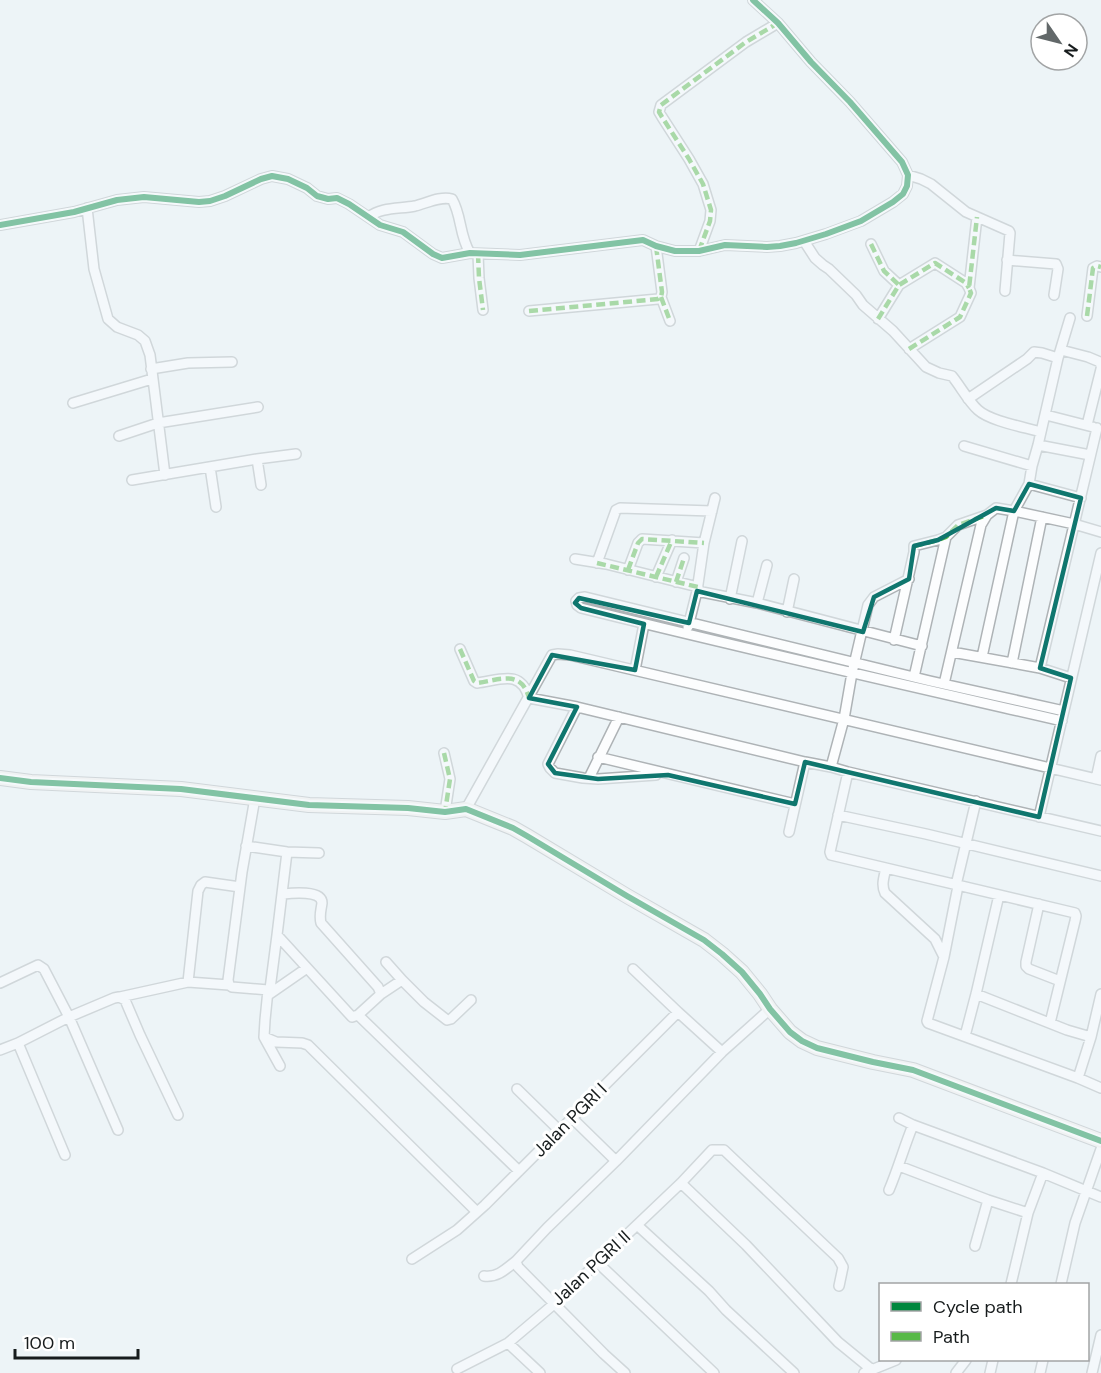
<svg xmlns="http://www.w3.org/2000/svg" width="1101" height="1373" font-family="'DM Sans',sans-serif">
  <style>
    .lines { fill: none; stroke-linecap: round; stroke-linejoin: round }
    .street-casing { stroke: #aeb3b6; stroke-width: 12 }
    .secondary-casing { stroke: #aeb3b6; stroke-width: 16 }
    .street { stroke: #fcfdfe; stroke-width: 9 }
    .secondary { stroke: #f3f0ee; stroke-width: 14 }
    .quiet { stroke: #58b947; stroke-width: 4.5; stroke-dasharray: 9 4.5; stroke-linecap: butt }
    .cycleway-casing { stroke: #fff; stroke-width: 10 }
    .cycleway { stroke: #00873e; stroke-width: 6 }
    .marked { fill: none; stroke: #0f766e; stroke-width: 4.5; stroke-linejoin: round }
    .labels { text-anchor: middle; dominant-baseline: central; stroke-width: 6; stroke-linejoin: round; paint-order: stroke }
    .street-label { font-size: 18px; fill: #171c1d; stroke: #fff }
  </style>
  <rect width="100%" height="100%" fill="#edf4f7"/>
  <g class="lines">
    <defs>
      <path id="street" d="M 908,175 L 921,179 L 931,184 L 966,212 L 1009,231 L 1010,233 L 1005,291
        M 87,208 L 94,269 L 108,319 L 117,327 L 138,335 L 145,341 L 150,355 L 165,475
        M 369,217 C 381,207 400,209 415,206 C 427,203 440,196 452,199 C 462,216 459,235 470,253
        M 0,225 L 74,212 L 117,200 L 144,197 L 199,202 L 210,201 L 225,196 L 261,179 L 272,176 L 288,179 L 307,188 L 317,196 L 328,199 L 337,198 L 349,204 L 380,225 L 403,232 L 433,254 L 442,258 L 470,253 L 520,255 L 643,240 L 656,246 L 675,251 L 699,251 L 725,245 L 767,247 L 780,246 L 796,243 L 826,234 L 861,221 L 893,202 L 903,194 L 907,186 L 908,175 L 902,162 L 850,102 L 811,62 L 778,23 L 753,0
        M 804,241 L 815,258 L 823,265 L 829,269 L 856,295 L 863,305 L 893,331 L 926,367 L 939,373 L 952,376 C 961,387 968,401 978,410 C 990,421 1024,427 1041,432
        M 871,244 L 884,271 L 899,285
        M 699,251 L 710,221 L 711,210 L 703,184 L 689,159 L 662,117 L 659,112 L 661,105 L 746,42 L 778,23
        M 478,254 L 479,278 L 483,310
        M 1007,260 L 1056,264 L 1058,269 L 1054,295
        M 661,297 L 670,321
        M 529,311 L 658,299 L 661,297 L 662,292 L 656,246
        M 1087,316 L 1093,268 L 1097,266 L 1101,267
        M 878,319 L 899,285 L 935,263 L 966,283 L 969,288
        M 909,349 L 960,317 L 971,293 L 969,288 L 977,217
        M 1061,350 L 1088,357 L 1100,362 L 1101,366
        M 151,369 L 188,363 L 232,362
        M 968,399 L 1027,359 L 1034,352 L 1042,353 L 1058,358
        M 73,403 L 152,379
        M 1046,415 L 1093,427
        M 1087,425 L 1101,369
        M 119,436 L 158,423 L 258,407
        M 1038,445 L 1090,455
        M 964,446 L 1032,466
        M 257,459 L 261,485
        M 210,467 L 216,507
        M 132,480 L 257,459 L 296,454
        M 1029,484 L 1081,498
        M 575,559 L 606,564 L 698,587
        M 597,563 L 616,510 L 620,508 L 712,511
        M 628,570 L 638,543 L 642,539 L 704,543
        M 656,577 L 672,540
        M 676,582 L 684,558
        M 697,591 L 757,603 L 922,646
        M 730,599 L 742,541
        M 757,603 L 767,565
        M 787,612 L 794,579
        M 688,627 L 697,591 L 704,543 L 715,498
        M 894,640 L 914,552 L 914,546 L 938,540 L 946,537 L 958,525 L 987,515
        M 460,649 L 474,681 L 477,683 C 500,680 521,669 529,698
        M 952,652 L 1040,668 L 1071,678
        M 982,657 L 1014,511 L 1074,524 L 1101,532
        M 1012,663 L 1042,517
        M 1040,668 L 1097,428
        M 635,670 L 644,624
        M 914,677 L 946,537
        M 944,684 L 981,525 L 987,515 L 996,508 L 1014,511 L 1029,484 L 1032,466 L 1038,445 L 1058,358 L 1070,318
        M 529,698 L 577,707 L 805,762 L 831,767 L 848,772 L 1101,831
        M 577,707 L 548,764 L 550,768 L 555,773 L 583,778 L 598,779 L 656,775
        M 1062,721 C 901,684 741,648 581,608 L 577,605 L 576,601 L 579,598 L 585,597 L 930,681 L 1064,711
        M 444,753 L 450,779 L 445,812
        M 598,757 L 795,804
        M 831,767 L 844,719 L 852,673 L 868,605 L 874,597 L 909,579
        M 848,772 L 830,852 L 831,855 L 1075,913 L 1076,916 L 1075,921 L 1050,1023
        M 589,778 L 619,717
        M 1096,779 L 1101,756
        M 255,798 L 242,872 L 228,980 L 229,985 L 232,987 L 268,990 L 270,989 L 277,935
        M 466,809 L 552,655 L 558,654 L 570,655 L 1101,780
        M 838,815 L 926,834 L 1101,876
        M 1039,817 L 1101,553
        M 789,832 L 805,762
        M 246,846 L 287,852 L 319,853
        M 886,868 C 884,877 881,885 885,893 L 935,939 L 943,955
        M 956,885 L 976,801
        M 958,886 L 944,957 L 927,1021 L 928,1023 L 1078,1078 L 1101,1088
        M 283,894 C 292,893 322,890 322,903 C 321,911 319,915 321,923 L 378,987 L 381,994 L 358,1015 L 352,1017 L 277,935 L 287,852
        M 1039,904 L 1026,962 L 1026,966 L 1029,969 L 1060,981
        M 386,962 L 402,980
        M 633,969 L 678,1012
        M 188,982 L 198,891 L 201,885 L 205,882 L 240,887
        M 0,983 L 38,965 L 44,969 L 69,1017 L 118,1130
        M 268,990 L 265,1020 L 264,1037 L 280,1066
        M 381,994 L 402,980 L 424,1002 L 447,1020 L 451,1019 L 471,1000
        M 976,994 L 1067,1030 L 1091,1037
        M 268,995 L 307,968
        M 120,997 L 188,982 L 229,985
        M 358,1015 L 519,1171
        M 965,1036 L 976,994 L 999,895
        M 264,1037 L 276,1042 L 302,1043 L 308,1045 L 477,1212
        M 18,1043 L 65,1155
        M 0,1050 L 18,1043 L 69,1017 L 114,998 L 119,997 L 125,1000 L 140,1035 L 178,1115
        M 1078,1078 L 1091,1037 L 1101,994
        M 517,1089 L 560,1131
        M 572,1118 L 616,1161 L 547,1228 L 516,1261 L 518,1267 L 604,1354 L 625,1373
        M 899,1118 L 913,1125 L 1043,1173 L 1101,1197
        M 616,1161 L 722,1052 L 770,1009
        M 899,1166 L 988,1200 L 1028,1213
        M 681,1183 L 746,1245 L 838,1342 L 871,1369
        M 889,1190 C 898,1169 904,1147 913,1125
        M 637,1225 L 709,1291 L 726,1310 L 794,1373
        M 975,1246 L 988,1200
        M 412,1259 L 457,1230 L 485,1205 L 678,1012 L 722,1052
        M 597,1262 L 714,1373
        M 484,1276 C 497,1278 506,1269 516,1261
        M 1011,1284 L 1028,1213 L 1043,1173
        M 1061,1284 L 1075,1223 L 1101,1149
        M 508,1343 L 540,1373
        M 457,1369 L 508,1343 L 554,1304 L 681,1183 L 712,1150 L 724,1150 L 838,1258 L 843,1267 L 839,1286
        M 864,1373 L 896,1360
        M 956,1373 L 966,1360
        M 990,1373 L 993,1360
        M 1040,1373 L 1043,1360
        M 1092,1373 L 1101,1335"/>
      <path id="secondary" d="M 0,778 L 31,782 L 181,789 L 309,805 L 408,808 L 445,812 L 466,809 L 513,828 L 527,836 L 627,896 L 704,940 L 722,954 L 742,972 L 760,994 L 770,1009 L 790,1032 L 802,1041 L 817,1048 L 873,1062 L 913,1070 L 1101,1141"/>
    </defs>
    <use href="#street" class="street-casing"/>
    <use href="#secondary" class="secondary-casing"/>
    <use href="#street" class="street"/>
    <use href="#secondary" class="secondary"/>
    <path class="quiet" d="M 871,244 L 884,271 L 899,285
      M 699,251 L 710,221 L 711,210 L 703,184 L 689,159 L 662,117 L 659,112 L 661,105 L 746,42 L 778,23
      M 478,254 L 479,278 L 483,310
      M 661,297 L 670,321
      M 529,311 L 658,299 L 661,297 L 662,292 L 656,246
      M 1087,316 L 1093,268 L 1097,266 L 1101,267
      M 878,319 L 899,285 L 935,263 L 966,283 L 969,288
      M 909,349 L 960,317 L 971,293 L 969,288 L 977,217
      M 914,546 L 938,540 L 946,537 L 958,525 L 987,515
      M 597,563 L 698,587
      M 628,570 L 638,543 L 642,539 L 704,543
      M 656,577 L 672,540
      M 676,582 L 684,558
      M 460,649 L 474,681 L 477,683 C 500,680 521,669 529,698
      M 444,753 L 450,779 L 445,812"/>
    <defs>
      <path id="cycleway" d="M 0,225 L 74,212 L 117,200 L 144,197 L 199,202 L 210,201 L 225,196 L 261,179 L 272,176 L 288,179 L 307,188 L 317,196 L 328,199 L 337,198 L 349,204 L 380,225 L 403,232 L 433,254 L 442,258 L 470,253 L 520,255 L 643,240 L 656,246 L 675,251 L 699,251 L 725,245 L 767,247 L 780,246 L 796,243 L 826,234 L 861,221 L 893,202 L 903,194 L 907,186 L 908,175 L 902,162 L 850,102 L 811,62 L 778,23 L 753,0
        M 0,778 L 31,782 L 181,789 L 309,805 L 408,808 L 445,812 L 466,809 L 513,828 L 527,836 L 627,896 L 704,940 L 722,954 L 742,972 L 760,994 L 770,1009 L 790,1032 L 802,1041 L 817,1048 L 873,1062 L 913,1070 L 1101,1141"/>
    </defs>
    <use href="#cycleway" class="cycleway-casing"/>
    <use href="#cycleway" class="cycleway"/>
  </g>
  <path d="M0 0H1101V1373H0ZM 1029,484 L 1081,498 L 1040,668 L 1071,678 L 1039,817 L 805,762 L 795,804 L 668,775 L 598,779 L 555,773 L 548,764 L 577,707 L 529,698 L 552,655 L 635,670 L 644,624 L 581,608 L 575,603 L 579,598 L 689,623 L 697,591 L 863,632 L 874,597 L 909,579 L 914,546 L 938,540 L 996,508 L 1014,511 Z" fill="#edf4f7" fill-opacity=".55" fill-rule="evenodd"/>
  <path class="marked" d="M 1029,484 L 1081,498 L 1040,668 L 1071,678 L 1039,817 L 805,762 L 795,804 L 668,775 L 598,779 L 555,773 L 548,764 L 577,707 L 529,698 L 552,655 L 635,670 L 644,624 L 581,608 L 575,603 L 579,598 L 689,623 L 697,591 L 863,632 L 874,597 L 909,579 L 914,546 L 938,540 L 996,508 L 1014,511 Z"/>
  <g class="labels">
    <g class="street-label">
      <text transform="translate(570 1120) rotate(-45)">Jalan PGRI I</text>
      <text transform="translate(591 1268) rotate(-43)">Jalan PGRI II</text>
    </g>
  </g>
  <rect x="879" y="1283" width="210" height="78" fill="#ffffff" stroke="#a2a4a5" stroke-width="1.5"/>
  <rect x="891" y="1302" width="30" height="9" fill="#00873e" stroke="#a2a4a5" stroke-width="1.5"/>
  <text x="933" y="1313" font-size="18" fill="#171c1d">Cycle path</text>
  <rect x="891" y="1332" width="30" height="9" fill="#58b947" stroke="#a2a4a5" stroke-width="1.5"/>
  <text x="933" y="1343" font-size="18" fill="#171c1d">Path</text>
  <g transform="translate(1059 42) rotate(125)"><circle r="28" fill="#ffffff" stroke="#a2a4a5" stroke-width="1.5"/>
  <path d="M0-4.5L10 22L0 15L-10 22Z" fill="#626869"/>
  <text y="-9" font-size="16" font-weight="bold" text-anchor="middle" fill="#171c1d">N</text>
  </g>
  <path d="M15 1349v9h123v-9" fill="none" stroke="#171c1d" stroke-width="3"/>
  <text x="24" y="1349" font-size="18" fill="#171c1d" stroke="#ffffff" stroke-width="4.5" paint-order="stroke">100 m</text>
</svg>
